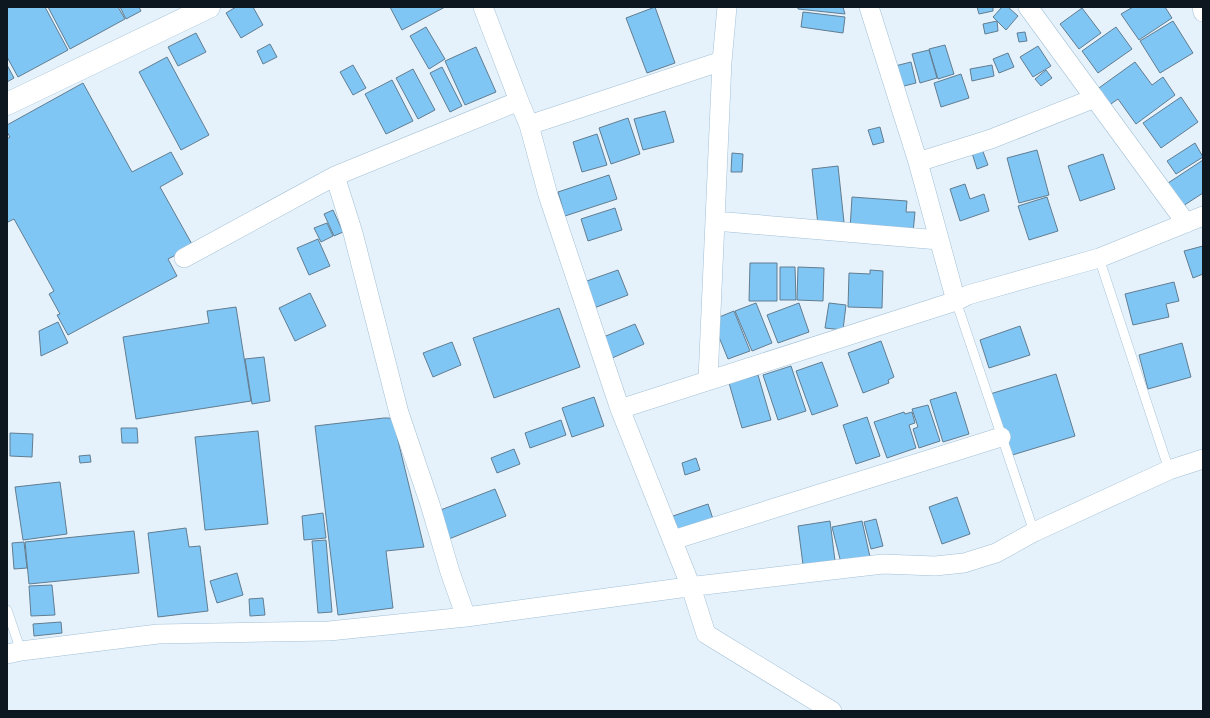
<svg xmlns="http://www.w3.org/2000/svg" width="1210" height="718" font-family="Rubik,sans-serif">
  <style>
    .building { fill: #80c6f4; stroke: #617d91 }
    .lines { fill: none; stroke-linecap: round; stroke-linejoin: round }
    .service-casing { stroke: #a2c0d6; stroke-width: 10 }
    .minor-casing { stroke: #a2c0d6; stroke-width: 20 }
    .tertiary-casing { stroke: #a2c0d6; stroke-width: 23 }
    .service { stroke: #fff; stroke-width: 9 }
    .minor { stroke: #fff; stroke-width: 19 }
    .tertiary { stroke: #fff; stroke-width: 22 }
  </style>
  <rect width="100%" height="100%" fill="#e6f2fb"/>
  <path class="building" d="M 7,7 L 45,7 L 68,50 L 18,77 L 7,57 Z
    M 48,7 L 118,7 L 125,19 L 70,49 Z
    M 120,7 L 139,7 L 141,11 L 126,19 Z
    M 236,7 L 253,7 L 263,25 L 241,38 L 226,13 Z
    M 390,7 L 445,7 L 402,30 Z
    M 655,7 L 675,63 L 647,73 L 626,18 Z
    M 798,7 L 843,7 L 845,14 L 798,9 Z
    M 977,7 L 993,7 L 993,11 L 979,14 Z
    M 1002,7 L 1008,7 L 1018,16 L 1006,30 L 993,17 Z
    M 1133,7 L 1165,7 L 1172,18 L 1139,40 L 1121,14 Z
    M 1082,8 L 1101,33 L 1079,49 L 1060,24 Z
    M 803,12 L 845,17 L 843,33 L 801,27 Z
    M 997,21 L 998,31 L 985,34 L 983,24 Z
    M 1173,21 L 1193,53 L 1160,73 L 1140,41 Z
    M 426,27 L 445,59 L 429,69 L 410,36 Z
    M 1116,27 L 1132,49 L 1098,73 L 1082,51 Z
    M 1025,32 L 1027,41 L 1019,42 L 1017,33 Z
    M 196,33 L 206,52 L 178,66 L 168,47 Z
    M 270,44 L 277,57 L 263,64 L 257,51 Z
    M 945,45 L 954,74 L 938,79 L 929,49 Z
    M 1038,46 L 1051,66 L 1033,77 L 1020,57 Z
    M 476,47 L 496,92 L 465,105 L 445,61 Z
    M 929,50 L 937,78 L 920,83 L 912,54 Z
    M 1008,53 L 1014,67 L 999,73 L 993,59 Z
    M 167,57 L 209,135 L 181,150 L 139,72 Z
    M 911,62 L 916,83 L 900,87 L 895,66 Z
    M 1135,62 L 1152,85 L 1163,77 L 1175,95 L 1136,124 L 1118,99 L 1108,106 L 1096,90 Z
    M 7,65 L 14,78 L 7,82 Z
    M 353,65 L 366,88 L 353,95 L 340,72 Z
    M 992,65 L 994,76 L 972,81 L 970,69 Z
    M 442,67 L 462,106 L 450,112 L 430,73 Z
    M 413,69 L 435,110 L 418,119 L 396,78 Z
    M 1046,70 L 1052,78 L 1041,86 L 1035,79 Z
    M 961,74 L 969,98 L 941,107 L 934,83 Z
    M 392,80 L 413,121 L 386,134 L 365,94 Z
    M 83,83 L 132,172 L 171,152 L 183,174 L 160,187 L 193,246 L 168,259 L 177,276 L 68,335 L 57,315 L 60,314 L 49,294 L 54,291 L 14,219 L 8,222 L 7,219 L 7,139 L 10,137 L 7,132 L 7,125 Z
    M 1181,97 L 1198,122 L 1161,148 L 1143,123 Z
    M 665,111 L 674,142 L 643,150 L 634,119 Z
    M 628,118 L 640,154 L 611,164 L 599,128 Z
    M 880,127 L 884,142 L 873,145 L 868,130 Z
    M 597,134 L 607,165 L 582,172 L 573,142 Z
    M 1195,143 L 1203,157 L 1176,174 L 1167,161 Z
    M 982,149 L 988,165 L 977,169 L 972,153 Z
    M 1037,150 L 1049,195 L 1019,203 L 1007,158 Z
    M 732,153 L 743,154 L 742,172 L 731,172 Z
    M 1103,154 L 1115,189 L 1080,201 L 1068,166 Z
    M 1203,160 L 1203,193 L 1183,206 L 1168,183 Z
    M 838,166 L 844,222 L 818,225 L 812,169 Z
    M 609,175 L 617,199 L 565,216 L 558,192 Z
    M 965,184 L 970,199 L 984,194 L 989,211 L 960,221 L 950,189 Z
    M 852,197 L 907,201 L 906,212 L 915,212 L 913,233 L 850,229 Z
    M 1047,197 L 1058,231 L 1029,240 L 1018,206 Z
    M 615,208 L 622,230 L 588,241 L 581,219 Z
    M 333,210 L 343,232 L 334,236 L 324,214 Z
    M 327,223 L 333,236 L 321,242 L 314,228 Z
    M 318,239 L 330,266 L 309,275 L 297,248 Z
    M 1203,246 L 1203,274 L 1193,278 L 1184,251 Z
    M 750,263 L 777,263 L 777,301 L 749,301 Z
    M 780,267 L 795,267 L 796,300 L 780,300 Z
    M 798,267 L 824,268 L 823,301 L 797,300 Z
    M 618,270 L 628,295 L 594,308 L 584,282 Z
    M 870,270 L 883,271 L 882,308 L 848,307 L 849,273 L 870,274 Z
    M 1174,282 L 1179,301 L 1166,304 L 1169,317 L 1133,325 L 1125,294 Z
    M 310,293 L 326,326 L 295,341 L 279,308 Z
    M 756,303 L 772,343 L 752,351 L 735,311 Z
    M 799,303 L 809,332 L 778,343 L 767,315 Z
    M 829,303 L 846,305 L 843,330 L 825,328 Z
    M 236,307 L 251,401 L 136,419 L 123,337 L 209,323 L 207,311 Z
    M 559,308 L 580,367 L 494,398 L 473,338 Z
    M 734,311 L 750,351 L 728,359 L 712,320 Z
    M 58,322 L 68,343 L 41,356 L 39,331 Z
    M 635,324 L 644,344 L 610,359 L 601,338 Z
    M 1020,326 L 1030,355 L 989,368 L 980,340 Z
    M 881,341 L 894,377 L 888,380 L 889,383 L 863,393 L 848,353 Z
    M 452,342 L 461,365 L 433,377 L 423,353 Z
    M 1182,343 L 1191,377 L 1148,389 L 1139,355 Z
    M 264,357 L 270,401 L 252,404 L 245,359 Z
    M 822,362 L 838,406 L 812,415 L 796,371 Z
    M 791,366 L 806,411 L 778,420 L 763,375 Z
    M 1056,374 L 1075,436 L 1009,456 L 990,394 Z
    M 758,375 L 771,420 L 742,428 L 729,383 Z
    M 956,392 L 969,434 L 943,442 L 930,400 Z
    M 594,397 L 604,426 L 572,437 L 562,408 Z
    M 928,405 L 940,441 L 919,448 L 913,429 L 918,427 L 912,409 Z
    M 904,412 L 905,414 L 912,412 L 915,423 L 909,425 L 916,448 L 887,458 L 874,422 Z
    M 867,417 L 880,456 L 856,464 L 843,425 Z
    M 384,418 L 389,418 L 393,420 L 424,547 L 386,551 L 393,608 L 338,615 L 315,426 Z
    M 561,420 L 566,435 L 530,448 L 525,433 Z
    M 121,428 L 137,428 L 138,443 L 122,443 Z
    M 258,431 L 268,524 L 205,530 L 195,437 Z
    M 10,433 L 33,434 L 32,457 L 10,456 Z
    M 514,449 L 520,464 L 497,473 L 491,458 Z
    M 90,455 L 91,462 L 80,463 L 79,456 Z
    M 696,458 L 700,470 L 685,475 L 682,463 Z
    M 60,482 L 67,534 L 23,540 L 15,487 Z
    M 495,489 L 506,516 L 449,539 L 438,511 Z
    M 957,497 L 970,534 L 942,544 L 929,507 Z
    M 708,504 L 713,519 L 678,530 L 673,516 Z
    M 323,513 L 326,538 L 304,540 L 302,516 Z
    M 876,519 L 883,546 L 871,549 L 864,522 Z
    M 830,521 L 835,561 L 803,565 L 798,526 Z
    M 862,521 L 870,557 L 841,563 L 832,527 Z
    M 186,528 L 189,547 L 200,546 L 208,611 L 158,617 L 148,533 Z
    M 134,531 L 139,573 L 29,584 L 25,542 Z
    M 326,540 L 332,612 L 318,613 L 312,541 Z
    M 24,542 L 27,568 L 14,569 L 12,543 Z
    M 237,573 L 243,595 L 217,603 L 210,581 Z
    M 52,585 L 55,615 L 31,616 L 29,586 Z
    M 263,598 L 265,615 L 250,616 L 249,599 Z
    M 61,622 L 62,633 L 34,636 L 33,624 Z"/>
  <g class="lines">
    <defs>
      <path id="service" d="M 1099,258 L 1169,470
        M 956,301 L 1034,532
        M 7,610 L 21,651"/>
      <path id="minor" d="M 483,7 L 519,101 L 529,125 L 548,195 L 620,409 L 956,301 L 968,295 L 1099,258 L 1203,216
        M 869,7 L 918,162
        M 1028,7 L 1186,223
        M 1202,7 L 1203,12
        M 529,125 L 722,61
        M 715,221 L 939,240
        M 184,258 L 335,176
        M 956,301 L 918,162 L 991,139 L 1095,98
        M 708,380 L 722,61 L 727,7
        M 620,409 L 691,587 L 706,634 L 832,711
        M 673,540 L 1001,437
        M 466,617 L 688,587 L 883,564 L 935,566 L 964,563 L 996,553 L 1034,532 L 1169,470 L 1203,459
        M 7,654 L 21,651 L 158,634 L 329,631 L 466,617 L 450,572 L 430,504 L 399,413 L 353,233 L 335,176 L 519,101"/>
      <path id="tertiary" d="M 7,104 L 209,7"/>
    </defs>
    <use href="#service" class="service-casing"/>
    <use href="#minor" class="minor-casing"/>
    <use href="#tertiary" class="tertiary-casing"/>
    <use href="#service" class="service"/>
    <use href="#minor" class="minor"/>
    <use href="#tertiary" class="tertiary"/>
  </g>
  <rect width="1210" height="718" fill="none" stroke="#0c171f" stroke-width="16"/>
</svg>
